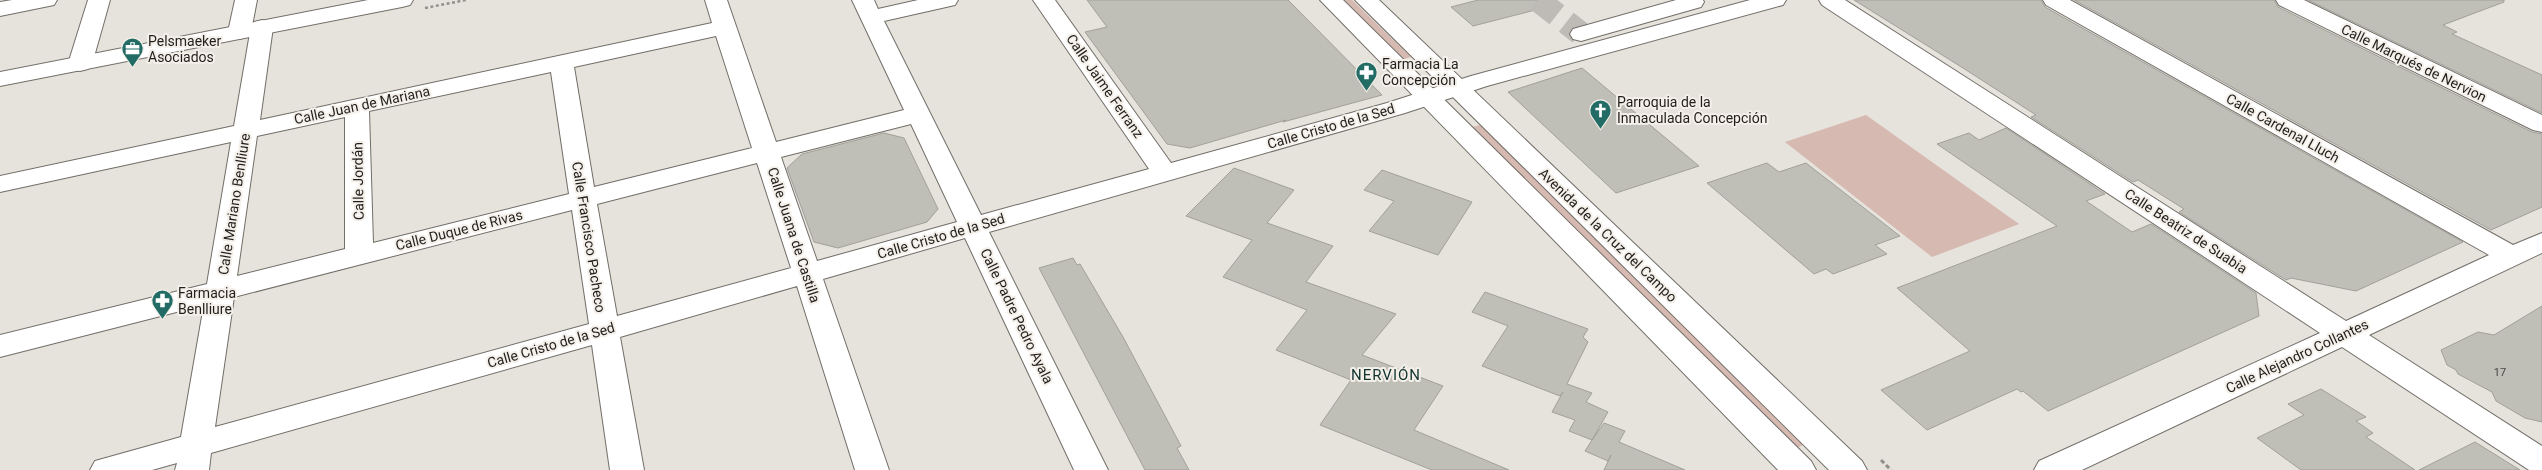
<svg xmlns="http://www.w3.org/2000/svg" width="2542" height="470" font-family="Roboto,sans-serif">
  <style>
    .green { fill: #d6b9b0 }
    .building { fill: #bfbeb7; stroke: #a1a099 }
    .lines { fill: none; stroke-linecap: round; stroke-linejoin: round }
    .minor-tunnel { stroke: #bebbb6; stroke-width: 24; stroke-dasharray: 24 12; stroke-linecap: butt }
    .minor-casing { stroke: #726e68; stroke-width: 2 }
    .major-casing { stroke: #726e68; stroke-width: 2 }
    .path-far1 { stroke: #94918c; stroke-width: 2.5; stroke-dasharray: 3 2.5; stroke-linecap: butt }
    .path { stroke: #94918c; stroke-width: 3; stroke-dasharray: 4.5 2.5; stroke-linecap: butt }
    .minor { fill: #fff; fill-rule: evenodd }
    .major { fill: #fff; fill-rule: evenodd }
    .labels { text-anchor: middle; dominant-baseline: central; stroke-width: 4; stroke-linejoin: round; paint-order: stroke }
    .number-label { font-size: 11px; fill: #484643 }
    .poi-label { font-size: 14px; fill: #201e1c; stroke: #f4f0e9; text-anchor: start }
    .street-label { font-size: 14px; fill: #201e1c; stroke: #f4f0e9 }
    .neighbourhood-label { font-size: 15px; letter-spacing: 1px; fill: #10332f; stroke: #f4f0e9 }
  </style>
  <rect width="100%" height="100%" fill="#e6e2dc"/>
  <path class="green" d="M 1344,0 L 1352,0 L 1411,57 L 1404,59 Z
    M 1866,115 L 2019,224 L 1932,257 L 1785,142 Z
    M 1480,125 L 1805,444 L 1797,448 L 1472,127 Z"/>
  <path class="building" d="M 1087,0 L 1288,0 L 1382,95 L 1283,122 L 1286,120 L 1190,148 L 1167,144 L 1085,32 L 1107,27 Z
    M 1478,0 L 1542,0 L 1543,8 L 1473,26 L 1451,7 Z
    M 1854,0 L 2041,0 L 2045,7 L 2463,242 L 2356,291 L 2291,278 L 2286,280 L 2179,212 L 2184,209 L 2138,180 L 2133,182 L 2031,117 L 2036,115 L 1963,68 Z
    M 2074,0 L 2274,0 L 2278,7 L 2532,132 L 2542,134 L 2542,207 L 2491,230 Z
    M 2308,0 L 2504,0 L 2504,2 L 2443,25 L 2457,32 L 2452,34 L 2542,75 L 2542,113 Z
    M 1582,68 L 1699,166 L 1616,193 L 1508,92 Z
    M 2006,128 L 2105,194 L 2086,201 L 2132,232 L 2151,224 L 2256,293 L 2259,316 L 2048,411 L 2023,391 L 2021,392 L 2017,389 L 1927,430 L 1881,390 L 1970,351 L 1897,288 L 2057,226 L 1937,144 L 1969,133 L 1979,140 Z
    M 884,133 L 904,138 L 938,209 L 927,222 L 838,248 L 814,242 L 787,168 L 802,154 Z
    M 1767,163 L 1779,172 L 1806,163 L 1900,236 L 1875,245 L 1887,254 L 1833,274 L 1826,269 L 1814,274 L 1707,183 Z
    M 1234,168 L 1294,190 L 1267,223 L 1333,246 L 1306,282 L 1396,314 L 1362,355 L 1443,386 L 1414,430 L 1509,470 L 1432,470 L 1320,425 L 1351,380 L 1276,350 L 1307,310 L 1223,277 L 1252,240 L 1186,216 Z
    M 1382,170 L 1472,202 L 1438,255 L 1369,231 L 1394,201 L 1364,190 Z
    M 1073,258 L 1077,265 L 1080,264 L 1123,337 L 1181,446 L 1177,448 L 1189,470 L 1145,470 L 1039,268 Z
    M 1485,292 L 1588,329 L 1583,337 L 1588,342 L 1567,384 L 1592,393 L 1586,402 L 1608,412 L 1592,440 L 1604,423 L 1625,431 L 1619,442 L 1685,470 L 1604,470 L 1611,455 L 1608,461 L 1585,451 L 1592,440 L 1569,431 L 1575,420 L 1552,412 L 1563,392 L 1560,396 L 1482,366 L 1508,326 L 1472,312 Z
    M 2542,306 L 2542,422 L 2525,418 L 2496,401 L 2492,392 L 2458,374 L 2456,370 L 2447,365 L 2441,350 L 2478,332 L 2494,335 Z
    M 2321,389 L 2366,417 L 2356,421 L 2373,433 L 2366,437 L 2415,470 L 2301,470 L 2257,438 L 2304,415 L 2288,404 Z
    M 2475,442 L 2520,470 L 2419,470 Z"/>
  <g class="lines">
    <path class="minor-tunnel" d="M 1538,0 L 1580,33"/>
    <defs>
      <path id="minor" d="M 12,0 L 57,0 L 54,5 L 0,16 L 0,2 Z
        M 88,0 L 110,0 L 92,64 L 88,69 L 80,71 L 72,69 L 68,64 Z
        M 235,0 L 257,0 L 252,26 L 254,22 L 262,20 L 270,22 L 273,27 L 260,120 L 712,23 L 705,0 L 727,0 L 776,142 L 904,110 L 852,0 L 874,0 L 878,9 L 918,0 L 958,0 L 955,5 L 884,21 L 981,215 L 1149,169 L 1033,0 L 1055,0 L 1171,163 L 1387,103 L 1471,76 L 1750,0 L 1786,0 L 1783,5 L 1487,86 L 1405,113 L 989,232 L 1108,470 L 1074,470 L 965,238 L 823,279 L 889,470 L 855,470 L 797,286 L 620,337 L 644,470 L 610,470 L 592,345 L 211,453 L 209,470 L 175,470 L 177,463 L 152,470 L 90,470 L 95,461 L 181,437 L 204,305 L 0,357 L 0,335 L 207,284 L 231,142 L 0,192 L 0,176 L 234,126 L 250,33 L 247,37 L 239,39 L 231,37 L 228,32 ZM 716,36 L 752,148 L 594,187 L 574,67 ZM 551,72 L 569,194 L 373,243 L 369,111 ZM 345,117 L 345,249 L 237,276 L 257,136 ZM 911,124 L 957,222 L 817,261 L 781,157 ZM 757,163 L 791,268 L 617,316 L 597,204 ZM 572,210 L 589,324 L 215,427 L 234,297 Z
        M 1676,0 L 1703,0 L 1704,2 L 1701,7 L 1581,41 L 1573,39 L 1570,34 L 1573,29 Z
        M 1819,0 L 1845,0 L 2346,321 L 2489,255 L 2046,5 L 2043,0 L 2070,0 L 2513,245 L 2542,233 L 2542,253 L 2369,335 L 2542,446 L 2542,470 L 2529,470 L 2342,347 L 2082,470 L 2034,470 L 2039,461 L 2320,333 L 1822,5 Z
        M 2276,0 L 2304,0 L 2542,115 L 2542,132 L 2533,130 L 2279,5 Z"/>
      <path id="major" d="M 368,0 L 413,0 L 410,5 L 402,7 L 0,86 L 0,72 Z
        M 1320,0 L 1343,0 L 1811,461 L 1816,470 L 1778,470 Z
        M 1355,0 L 1379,0 L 1862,461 L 1867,470 L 1829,470 Z"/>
    </defs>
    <use href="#minor" class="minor-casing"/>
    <use href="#major" class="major-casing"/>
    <path class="path-far1" d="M 425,8 L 466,0"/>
    <path class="path" d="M 1881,460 L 1891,470"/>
    <use href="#minor" class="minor"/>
    <use href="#major" class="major"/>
  </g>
  <defs>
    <symbol id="office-pin" viewBox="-11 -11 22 30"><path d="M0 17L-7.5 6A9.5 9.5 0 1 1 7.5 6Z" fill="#236c66" stroke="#f4f0e9"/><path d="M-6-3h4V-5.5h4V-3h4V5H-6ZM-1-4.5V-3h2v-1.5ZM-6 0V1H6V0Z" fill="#fff"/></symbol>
    <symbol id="pharmacy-pin" viewBox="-11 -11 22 30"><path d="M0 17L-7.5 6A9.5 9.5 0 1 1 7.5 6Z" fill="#236c66" stroke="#f4f0e9"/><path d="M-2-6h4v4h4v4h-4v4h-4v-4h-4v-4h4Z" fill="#fff"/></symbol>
    <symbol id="church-pin" viewBox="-11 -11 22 30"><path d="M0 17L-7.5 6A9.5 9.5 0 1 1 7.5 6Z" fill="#236c66" stroke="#f4f0e9"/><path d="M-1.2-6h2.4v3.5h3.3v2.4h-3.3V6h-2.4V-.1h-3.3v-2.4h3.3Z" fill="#fff"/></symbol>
  </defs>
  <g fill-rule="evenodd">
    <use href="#office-pin" x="120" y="36" width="25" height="34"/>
    <use href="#pharmacy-pin" x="1354" y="60" width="25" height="34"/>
    <use href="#church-pin" x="1588" y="98" width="25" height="34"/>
    <use href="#pharmacy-pin" x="150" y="288" width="25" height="34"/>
  </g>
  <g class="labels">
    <g class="number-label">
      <text x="2500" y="372">17</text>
    </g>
    <g class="poi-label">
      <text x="148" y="41">Pelsmaeker<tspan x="148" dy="16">Asociados</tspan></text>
      <text x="1382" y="64">Farmacia La<tspan x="1382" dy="16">Concepción</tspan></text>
      <text x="1617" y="102">Parroquia de la<tspan x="1617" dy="16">Inmaculada Concepción</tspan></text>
      <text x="178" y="293">Farmacia<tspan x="178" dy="16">Benlliure</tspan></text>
    </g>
    <g class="street-label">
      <text transform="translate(2414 63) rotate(26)">Calle Marqués de Nervion</text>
      <text transform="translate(1105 86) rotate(55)">Calle Jaime Ferranz</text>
      <text transform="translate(362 105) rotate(-12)">Calle Juan de Mariana</text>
      <text transform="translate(1331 126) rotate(-16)">Calle Cristo de la Sed</text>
      <text transform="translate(2283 128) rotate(29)">Calle Cardenal Lluch</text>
      <text transform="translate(358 181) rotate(-91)">Calle Jordán</text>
      <text transform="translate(234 204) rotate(-81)">Calle Mariano Benlliure</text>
      <text transform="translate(459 230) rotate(-14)">Calle Duque de Rivas</text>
      <text transform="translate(2186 231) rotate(33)">Calle Beatriz de Suabia</text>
      <text transform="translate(794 235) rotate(72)">Calle Juana de Castilla</text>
      <text transform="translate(1608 235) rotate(44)">Avenida de la Cruz del Campo</text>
      <text transform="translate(941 236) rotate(-16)">Calle Cristo de la Sed</text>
      <text transform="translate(589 237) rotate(81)">Calle Francisco Pacheco</text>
      <text transform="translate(1017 316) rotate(64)">Calle Padre Pedro Ayala</text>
      <text transform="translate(551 345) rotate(-16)">Calle Cristo de la Sed</text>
      <text transform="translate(2297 356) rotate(-25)">Calle Alejandro Collantes</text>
    </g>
    <g class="neighbourhood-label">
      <text x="1386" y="375">NERVIÓN</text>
    </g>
  </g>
</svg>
